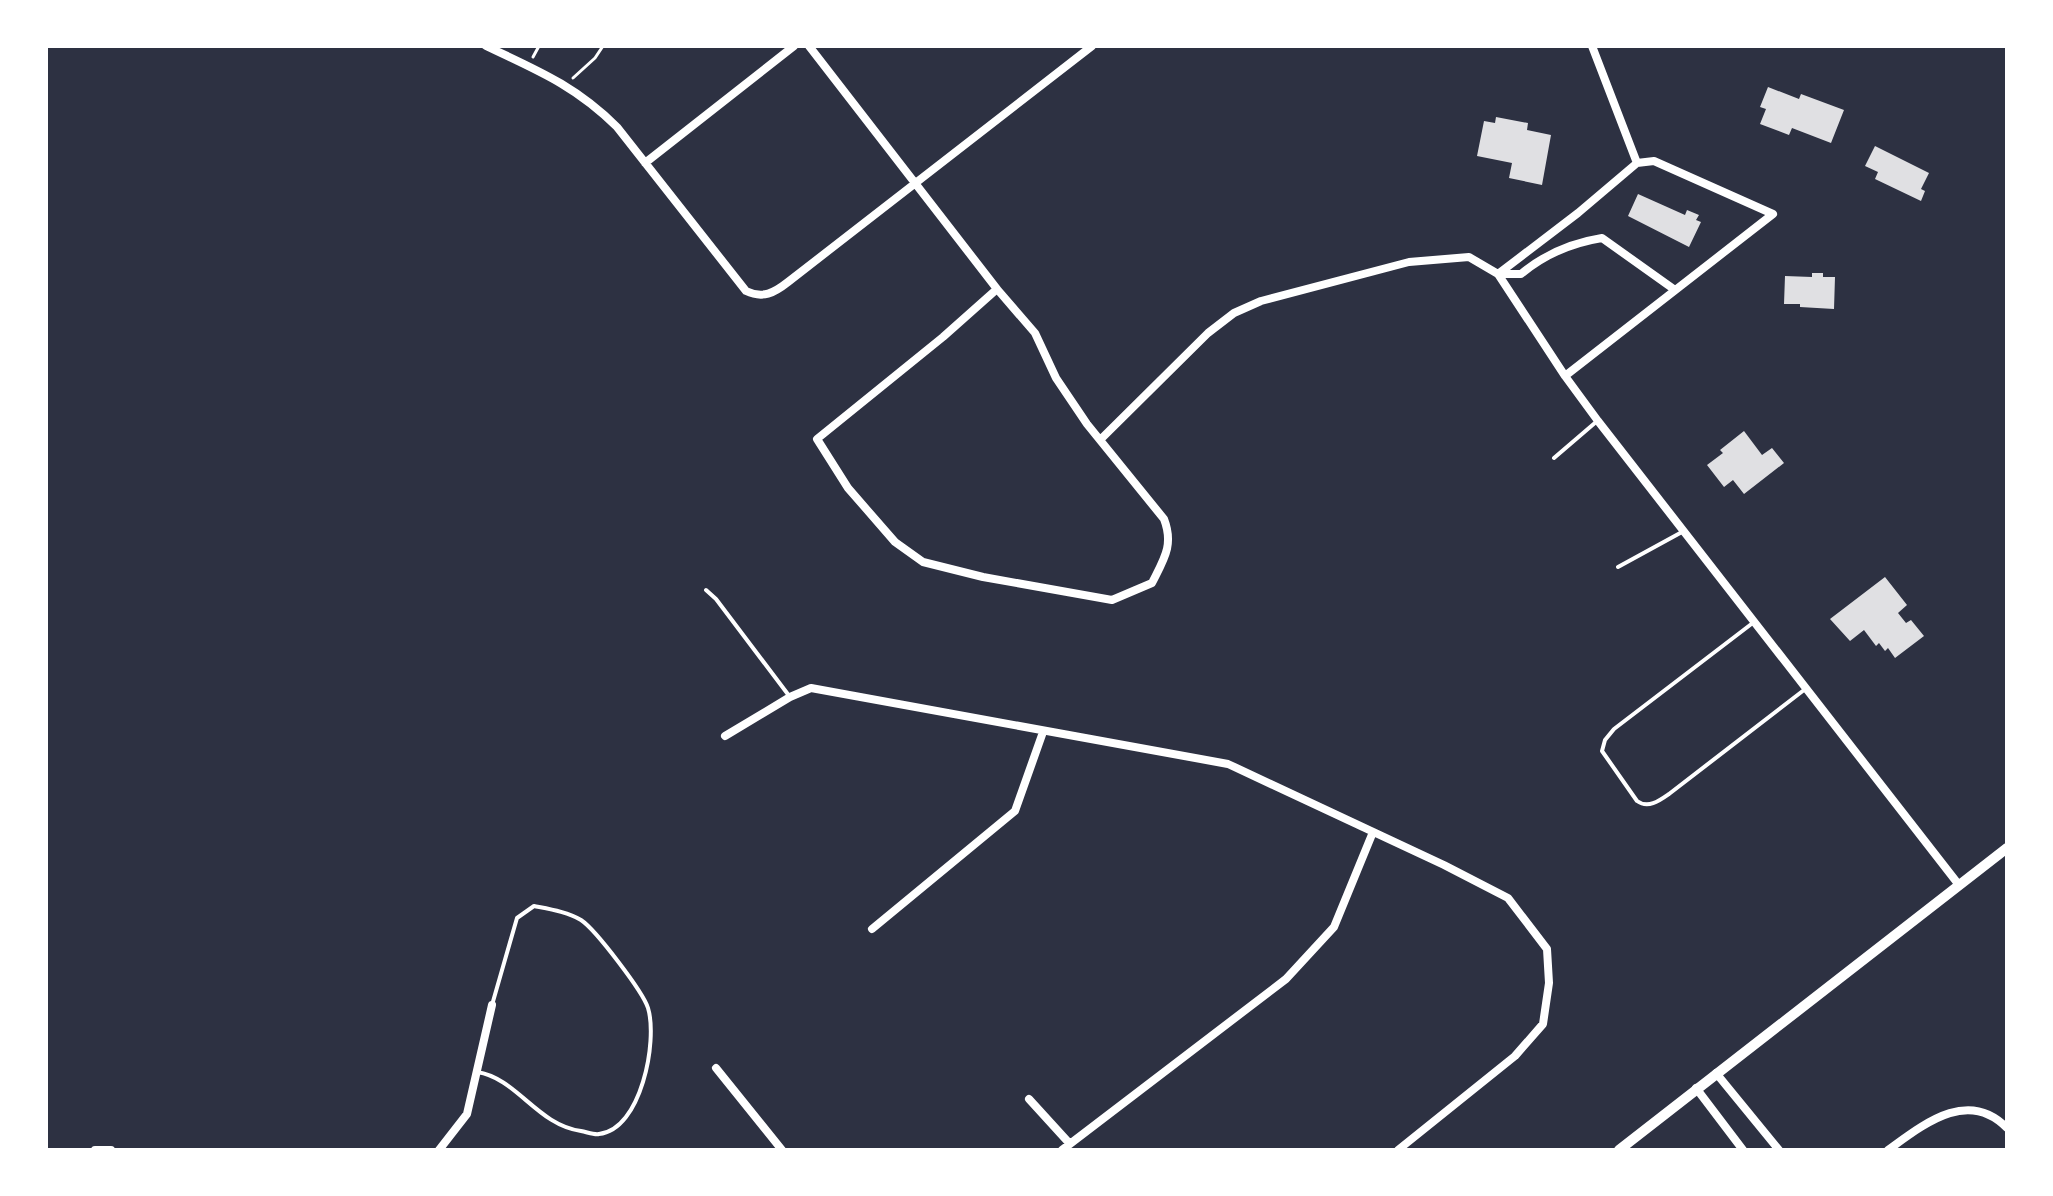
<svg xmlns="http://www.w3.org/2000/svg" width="2053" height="1196" font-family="'Space Grotesk',sans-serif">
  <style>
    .building { fill: #e0e0e3 }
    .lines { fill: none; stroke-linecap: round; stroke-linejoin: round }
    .path { stroke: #fff; stroke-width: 3 }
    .service { stroke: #fff; stroke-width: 4 }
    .minor { stroke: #fff; stroke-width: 8 }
    .tertiary { stroke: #fff; stroke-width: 10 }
  </style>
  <rect width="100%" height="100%" fill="#2d3142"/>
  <path class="building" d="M 1768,87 L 1799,99 L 1801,94 L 1844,110 L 1831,143 L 1792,128 L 1789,135 L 1760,124 L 1766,109 L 1760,107 Z
    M 1496,117 L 1528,123 L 1527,130 L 1551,135 L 1542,185 L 1509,178 L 1512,163 L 1477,156 L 1484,121 L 1495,123 Z
    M 1875,146 L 1929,173 L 1921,189 L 1925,191 L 1921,201 L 1875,179 L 1878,172 L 1865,166 Z
    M 1638,194 L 1685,215 L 1687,210 L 1699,215 L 1696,220 L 1701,222 L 1689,247 L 1628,216 Z
    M 1812,273 L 1823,273 L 1823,277 L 1835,277 L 1834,309 L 1800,307 L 1800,304 L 1784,304 L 1785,276 L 1812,277 Z
    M 1744,431 L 1762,455 L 1772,448 L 1784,463 L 1744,494 L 1733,480 L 1724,487 L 1707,465 L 1723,453 L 1720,450 Z
    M 1885,577 L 1907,605 L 1898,613 L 1906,623 L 1911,620 L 1924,636 L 1895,658 L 1888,648 L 1885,651 L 1879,643 L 1876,646 L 1864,630 L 1850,641 L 1830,619 Z"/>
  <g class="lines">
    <path class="path" d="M 533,57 L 539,46
      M 573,78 L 595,58 L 603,46"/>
    <path class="service" d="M 1554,458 L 1596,422
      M 1618,567 L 1682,532
      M 706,590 L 716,599 L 790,697
      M 1754,622 L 1614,729 L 1605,740 L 1602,751 L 1637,801 C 1648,809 1659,801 1669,794 L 1804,690
      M 477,1072 C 517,1078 537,1125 581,1131 C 587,1132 594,1135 599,1134 C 641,1130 658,1041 648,1008 C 643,992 596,930 581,920 C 568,912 549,909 534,906 L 517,918 L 492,1005"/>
    <path class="minor" d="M 486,46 C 537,70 576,86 617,127 L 746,291 C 763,299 774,293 788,282 L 1092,46
      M 809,46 L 997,289
      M 1592,46 L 1637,163
      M 645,163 L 794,46
      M 1498,274 L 1521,274 C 1545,254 1570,243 1602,238 L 1675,290
      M 1498,274 L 1578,213 L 1637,163
      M 997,289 L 1035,333 L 1056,378 L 1087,424 L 1164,519 C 1174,545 1164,559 1152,583 L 1112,600 L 983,577 L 923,562 L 895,542 L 848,488 L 817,439 L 943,337 Z
      M 1565,376 L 1773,214 L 1654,161 L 1637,163
      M 1100,440 L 1208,333 L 1234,313 L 1261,301 L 1409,262 L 1469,257 L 1498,274 L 1565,376 L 1598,421 L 1959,885
      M 725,736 L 790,697 L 811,688 L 1228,764 L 1444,865 L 1508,898 L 1547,949 L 1549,983 L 1543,1024 L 1515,1056 L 1398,1150
      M 872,929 L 1015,811 L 1043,732
      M 716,1068 L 782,1150
      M 1716,1073 L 1779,1150
      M 1696,1088 L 1743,1150
      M 1029,1099 L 1070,1144
      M 95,1150 L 111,1150
      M 439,1150 L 467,1114 L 492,1005
      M 1062,1150 L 1286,979 L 1334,927 L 1373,832
      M 1888,1150 C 1924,1124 1968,1088 2007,1128"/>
    <path class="tertiary" d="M 1619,1150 L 2007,848"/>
  </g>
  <rect width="2053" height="1196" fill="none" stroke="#ffffff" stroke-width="96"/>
</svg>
